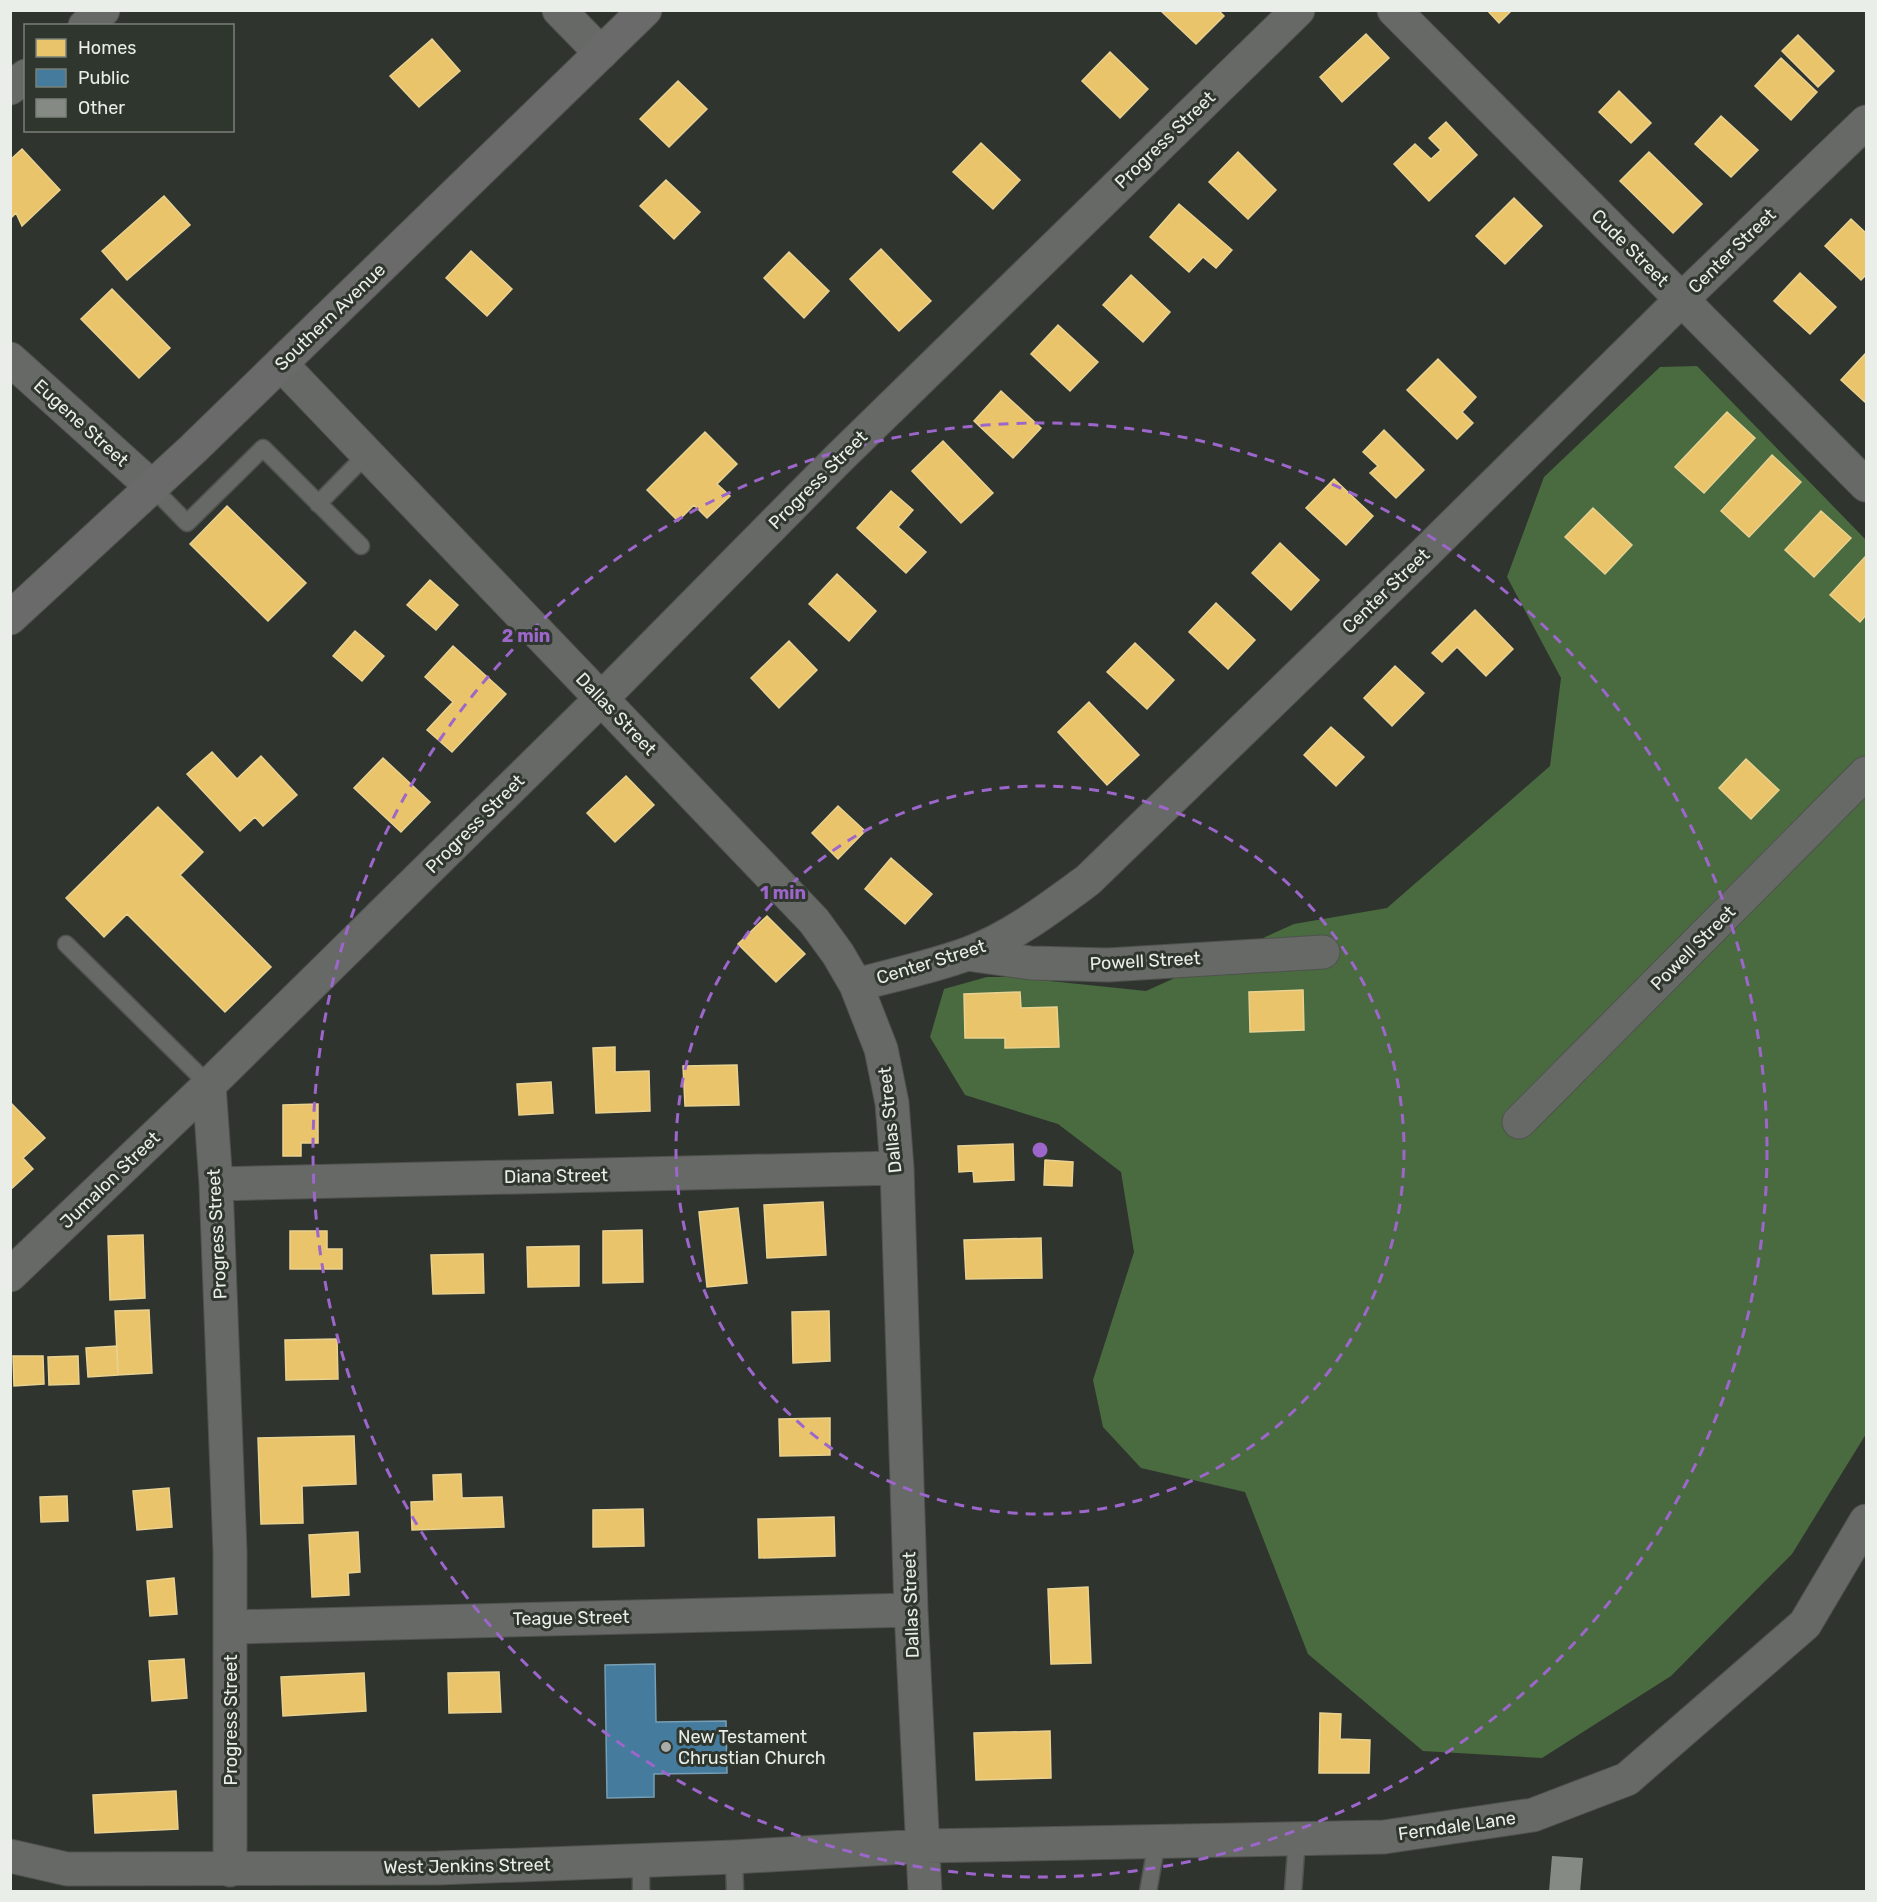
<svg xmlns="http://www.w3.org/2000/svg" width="1877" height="1902" font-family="Rubik,sans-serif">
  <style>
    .forest { fill: #4a6b3f }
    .homes { fill: #e9c46a; stroke: #e9d190; stroke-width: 1.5 }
    .public { fill: #457b9d; stroke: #769eb4; stroke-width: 1.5 }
    .building { fill: #868a85 }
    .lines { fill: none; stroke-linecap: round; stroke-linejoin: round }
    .service-casing { stroke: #4f524e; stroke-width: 19 }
    .minor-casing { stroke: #4f524e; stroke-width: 35 }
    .tertiary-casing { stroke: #4f524e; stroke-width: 35 }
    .secondary-casing { stroke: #4f524e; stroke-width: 35 }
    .service { stroke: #666965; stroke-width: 16 }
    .minor { stroke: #666965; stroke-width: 33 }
    .tertiary { stroke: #666965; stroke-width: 33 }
    .secondary { stroke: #6b6a6a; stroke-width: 33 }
    .ring { fill: none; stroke: #9c66cb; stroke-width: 3; stroke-dasharray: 10 8 }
    .poi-dot { fill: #a8ada7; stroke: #2f362d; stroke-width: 2 }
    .labels { text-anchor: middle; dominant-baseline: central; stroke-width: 6; stroke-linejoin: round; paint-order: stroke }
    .street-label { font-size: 18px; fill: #e9eee8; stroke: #2f362d }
    .poi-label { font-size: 18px; fill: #e9eee8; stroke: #2f362d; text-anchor: start }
    .centre { fill: #9c66cb; stroke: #2f362d; stroke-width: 3 }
    .ring-label { font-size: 18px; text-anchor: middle; font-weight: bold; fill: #9c66cb; stroke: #2f362d; stroke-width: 6; stroke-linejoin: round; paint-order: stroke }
  </style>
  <rect width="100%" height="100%" fill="#30342f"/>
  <path class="forest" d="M 1697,366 L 1866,540 L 1866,1434 L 1792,1554 L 1671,1676 L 1542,1758 L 1423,1751 L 1308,1654 L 1245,1492 L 1141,1468 L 1103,1427 L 1093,1380 L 1134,1252 L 1121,1172 L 1058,1124 L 965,1095 L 930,1037 L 944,989 L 987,977 L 1012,977 L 1146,991 L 1294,924 L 1387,908 L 1550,766 L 1561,678 L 1507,577 L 1544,477 L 1660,367 Z"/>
  <path class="homes" d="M 1160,10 L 1218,10 L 1224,16 L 1196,44 Z
    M 1487,10 L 1512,10 L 1499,23 Z
    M 1366,34 L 1389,58 L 1342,102 L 1320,77 Z
    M 1798,35 L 1834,71 L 1818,87 L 1782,51 Z
    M 432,39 L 460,71 L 419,107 L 390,76 Z
    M 1110,52 L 1148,89 L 1120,118 L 1082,81 Z
    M 1781,58 L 1817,92 L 1791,120 L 1755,86 Z
    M 678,81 L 707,109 L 669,147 L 640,119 Z
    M 1619,91 L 1651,123 L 1631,143 L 1599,112 Z
    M 1721,116 L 1758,150 L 1731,177 L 1695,144 Z
    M 1446,122 L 1477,155 L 1429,201 L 1394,164 L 1415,144 L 1431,159 L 1441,150 L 1429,138 Z
    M 981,143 L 1020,180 L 993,209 L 953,172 Z
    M 22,149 L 60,190 L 22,226 L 16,213 L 10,219 L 10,160 Z
    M 1238,152 L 1276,190 L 1248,219 L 1209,182 Z
    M 1649,152 L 1702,204 L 1673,233 L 1620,181 Z
    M 666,180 L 700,212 L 674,239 L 640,206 Z
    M 164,196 L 190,225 L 127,280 L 102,251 Z
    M 1514,198 L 1542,226 L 1505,264 L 1476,236 Z
    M 1179,204 L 1232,250 L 1216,268 L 1203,257 L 1189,272 L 1150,237 Z
    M 1851,219 L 1866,233 L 1866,275 L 1861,280 L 1825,246 Z
    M 881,249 L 931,301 L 899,331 L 850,279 Z
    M 471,251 L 512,289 L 487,316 L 446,278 Z
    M 789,252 L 829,291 L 804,318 L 764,278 Z
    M 1800,273 L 1836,307 L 1810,334 L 1774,301 Z
    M 1131,275 L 1170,312 L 1143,342 L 1103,305 Z
    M 112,289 L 170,348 L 139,378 L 81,319 Z
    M 1058,325 L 1098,362 L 1070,391 L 1031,354 Z
    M 1866,353 L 1866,403 L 1841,380 Z
    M 1438,359 L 1476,397 L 1462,412 L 1473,423 L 1457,439 L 1407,390 Z
    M 1001,391 L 1041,428 L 1013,458 L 974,421 Z
    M 1727,412 L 1755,438 L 1704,493 L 1675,467 Z
    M 1384,430 L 1424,470 L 1396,498 L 1370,473 L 1378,466 L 1363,452 Z
    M 705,432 L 737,464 L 717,484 L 730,496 L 707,518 L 694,505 L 678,521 L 647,490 Z
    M 943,441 L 993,493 L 961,523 L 912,471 Z
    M 1772,455 L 1801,482 L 1749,537 L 1721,511 Z
    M 1334,479 L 1373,516 L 1346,545 L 1306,508 Z
    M 891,491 L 913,510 L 898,527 L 926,552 L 906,573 L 857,528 Z
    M 227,506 L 306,583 L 268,621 L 190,544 Z
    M 1593,508 L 1632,545 L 1605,574 L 1565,537 Z
    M 1821,511 L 1851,538 L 1814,577 L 1785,550 Z
    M 1280,543 L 1319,580 L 1291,610 L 1252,573 Z
    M 1866,556 L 1866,615 L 1860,622 L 1830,595 Z
    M 837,574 L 876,611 L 849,641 L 809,604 Z
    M 430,580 L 458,605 L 436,630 L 407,605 Z
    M 1216,603 L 1255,640 L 1228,669 L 1189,632 Z
    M 1475,610 L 1513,649 L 1486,676 L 1457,647 L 1442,662 L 1432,653 Z
    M 355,631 L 384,656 L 362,681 L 333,656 Z
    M 789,641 L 817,670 L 779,708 L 751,678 Z
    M 1135,643 L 1174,680 L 1147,709 L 1107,672 Z
    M 453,646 L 506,694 L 452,752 L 427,730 L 453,702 L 425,677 Z
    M 1395,666 L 1424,693 L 1392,726 L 1364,698 Z
    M 1089,702 L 1139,755 L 1107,785 L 1058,732 Z
    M 1331,727 L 1364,757 L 1336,786 L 1304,755 Z
    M 212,752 L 237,779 L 261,756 L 297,795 L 263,826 L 255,817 L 240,831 L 187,774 Z
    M 383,758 L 430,802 L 401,832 L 354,788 Z
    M 1746,759 L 1779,790 L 1751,819 L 1719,788 Z
    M 626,776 L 654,805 L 615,842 L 587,813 Z
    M 838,806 L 865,831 L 838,859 L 812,833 Z
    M 158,807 L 203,852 L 180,875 L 271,967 L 225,1012 L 127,914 L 104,937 L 66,898 Z
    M 891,858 L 932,894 L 905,924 L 865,889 Z
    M 767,916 L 805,954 L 776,982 L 738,944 Z
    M 1303,990 L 1304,1030 L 1250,1032 L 1249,992 Z
    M 1020,992 L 1021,1008 L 1057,1007 L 1059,1047 L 1005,1048 L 1005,1038 L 965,1038 L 964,994 Z
    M 615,1047 L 615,1072 L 649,1071 L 650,1111 L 596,1113 L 593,1048 Z
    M 737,1065 L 739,1105 L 685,1106 L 683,1066 Z
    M 551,1082 L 553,1113 L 519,1115 L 517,1084 Z
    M 10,1102 L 45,1138 L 23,1158 L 33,1169 L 10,1190 Z
    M 318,1104 L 318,1143 L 301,1143 L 301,1156 L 283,1156 L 283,1105 Z
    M 1013,1144 L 1014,1180 L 974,1182 L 973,1171 L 959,1172 L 958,1146 Z
    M 1045,1160 L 1073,1162 L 1072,1186 L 1044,1185 Z
    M 823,1202 L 826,1255 L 767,1258 L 764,1205 Z
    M 738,1208 L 747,1283 L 707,1287 L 699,1212 Z
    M 642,1230 L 643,1282 L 603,1283 L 603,1231 Z
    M 290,1231 L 327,1231 L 327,1249 L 342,1249 L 342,1269 L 290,1269 Z
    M 143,1235 L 145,1298 L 110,1300 L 108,1236 Z
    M 1041,1238 L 1042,1278 L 966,1279 L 964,1240 Z
    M 579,1246 L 579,1286 L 528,1287 L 527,1247 Z
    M 483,1254 L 484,1293 L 433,1294 L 431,1255 Z
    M 149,1310 L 152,1373 L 118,1375 L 115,1311 Z
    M 829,1311 L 830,1361 L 793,1363 L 792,1312 Z
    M 337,1339 L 338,1379 L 286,1380 L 285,1340 Z
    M 117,1346 L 118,1375 L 88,1377 L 86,1348 Z
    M 13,1356 L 43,1356 L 44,1384 L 14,1386 Z
    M 78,1356 L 79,1384 L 49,1385 L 48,1357 Z
    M 830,1418 L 830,1455 L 780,1456 L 779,1419 Z
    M 354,1436 L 356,1484 L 302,1486 L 303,1523 L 261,1524 L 258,1438 Z
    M 461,1474 L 462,1498 L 502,1497 L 504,1527 L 412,1530 L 411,1502 L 434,1501 L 433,1475 Z
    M 169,1488 L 172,1527 L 137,1530 L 133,1491 Z
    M 67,1496 L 68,1521 L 41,1522 L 40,1497 Z
    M 643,1509 L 644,1546 L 593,1547 L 593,1510 Z
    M 834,1517 L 835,1556 L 759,1558 L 758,1519 Z
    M 358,1532 L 360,1572 L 348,1573 L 349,1595 L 312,1597 L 309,1535 Z
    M 174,1578 L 177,1614 L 150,1616 L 147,1581 Z
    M 1088,1587 L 1091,1663 L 1051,1664 L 1048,1589 Z
    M 184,1659 L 187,1698 L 152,1701 L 149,1661 Z
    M 499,1672 L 501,1712 L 449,1713 L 448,1673 Z
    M 364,1673 L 366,1711 L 283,1716 L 281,1677 Z
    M 1320,1713 L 1341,1714 L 1340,1739 L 1370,1740 L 1369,1773 L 1319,1773 Z
    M 1050,1731 L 1051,1778 L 976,1780 L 974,1733 Z
    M 176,1791 L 178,1829 L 95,1833 L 93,1795 Z"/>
  <path class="public" d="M 655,1664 L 656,1722 L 726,1721 L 727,1773 L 654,1774 L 654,1797 L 607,1798 L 605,1665 Z"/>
  <path class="building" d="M 1552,1856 L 1583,1858 L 1580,1892 L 1549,1892 Z"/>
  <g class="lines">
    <defs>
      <path id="service" d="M 151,486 L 187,523 L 263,448 L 361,546
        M 318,504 L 367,454
        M 66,944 L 209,1085
        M 734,1857 L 735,1892
        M 641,1861 L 641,1892
        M 1148,1892 L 1157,1841
        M 1293,1892 L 1297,1838"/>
      <path id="minor" d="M 559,10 L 601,53
        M 1394,10 L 1866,485
        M 10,359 L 151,486
        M 281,364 L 814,921 L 838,954 L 856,985 L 881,1049 L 892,1103 L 897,1168 L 911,1610 L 925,1892
        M 967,954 L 1031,963 L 1108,965 L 1323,952
        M 856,985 C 893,975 931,967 967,954 C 1011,938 1050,908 1088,880 L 1422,556 L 1681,300 L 1866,122
        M 1519,1122 L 1866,773
        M 216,1184 L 897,1168
        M 10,1275 L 209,1085
        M 231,1627 L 911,1610
        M 10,1856 L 67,1869 L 438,1868 L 734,1857 L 924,1846 L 1384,1837 L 1533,1815 L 1627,1779 L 1805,1624 L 1866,1521
        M 230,1870 L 230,1552 L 216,1184 L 209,1085 L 601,699 L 838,459 L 1298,10"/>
      <path id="tertiary" d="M 85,26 L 103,10
        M 10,88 L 26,76"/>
      <path id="secondary" d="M 10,618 L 193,449 L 645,10"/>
    </defs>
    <use href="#service" class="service-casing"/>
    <use href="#minor" class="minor-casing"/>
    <use href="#tertiary" class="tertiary-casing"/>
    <use href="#secondary" class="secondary-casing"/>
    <use href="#service" class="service"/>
    <use href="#minor" class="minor"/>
    <use href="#tertiary" class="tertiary"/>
    <use href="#secondary" class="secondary"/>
  </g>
  <g class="ring">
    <circle cx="1040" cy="1150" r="364"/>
    <circle cx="1040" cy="1150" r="727"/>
  </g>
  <circle class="poi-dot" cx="666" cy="1747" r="6"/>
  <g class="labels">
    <g class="street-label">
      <text transform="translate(1165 140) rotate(-44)">Progress Street</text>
      <text transform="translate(1630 248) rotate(45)">Cude Street</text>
      <text transform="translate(1732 251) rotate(-44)">Center Street</text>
      <text transform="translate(330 317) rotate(-44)">Southern Avenue</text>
      <text transform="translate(81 423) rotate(42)">Eugene Street</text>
      <text transform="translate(818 480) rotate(-45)">Progress Street</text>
      <text transform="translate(1386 591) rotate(-44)">Center Street</text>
      <text transform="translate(616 714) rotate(46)">Dallas Street</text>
      <text transform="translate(475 824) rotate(-45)">Progress Street</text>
      <text transform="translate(1693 948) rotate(-45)">Powell Street</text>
      <text transform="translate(1145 961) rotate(-3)">Powell Street</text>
      <text transform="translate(931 962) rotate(-17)">Center Street</text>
      <text transform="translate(890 1120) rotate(-96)">Dallas Street</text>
      <text transform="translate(556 1176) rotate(-1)">Diana Street</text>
      <text transform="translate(110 1180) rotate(-44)">Jumalon Street</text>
      <text transform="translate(217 1234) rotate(-93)">Progress Street</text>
      <text transform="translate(911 1605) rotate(-92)">Dallas Street</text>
      <text transform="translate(571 1618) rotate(-1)">Teague Street</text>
      <text transform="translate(231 1720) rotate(-90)">Progress Street</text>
      <text transform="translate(1457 1826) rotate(-8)">Ferndale Lane</text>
      <text transform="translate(467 1866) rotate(-1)">West Jenkins Street</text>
    </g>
    <g class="poi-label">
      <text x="678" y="1737">New Testament<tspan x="678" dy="21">Chrustian Church</tspan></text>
    </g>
  </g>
  <circle cx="1040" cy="1150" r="9" class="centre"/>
  <g class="ring-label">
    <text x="526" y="642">2 min</text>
    <text x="783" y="899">1 min</text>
  </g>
  <rect width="1877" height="1902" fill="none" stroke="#e9eee8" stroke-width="24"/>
  <rect x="24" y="24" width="210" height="108" fill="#2f362d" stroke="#798078" stroke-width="1.5"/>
  <rect x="36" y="39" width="30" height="18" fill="#e9c46a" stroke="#798078" stroke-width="1.5"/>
  <text x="78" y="54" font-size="18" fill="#e9eee8">Homes</text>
  <rect x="36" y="69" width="30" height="18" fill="#457b9d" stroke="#798078" stroke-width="1.5"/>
  <text x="78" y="84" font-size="18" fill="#e9eee8">Public</text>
  <rect x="36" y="99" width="30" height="18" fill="#868a85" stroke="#798078" stroke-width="1.5"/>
  <text x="78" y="114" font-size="18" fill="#e9eee8">Other</text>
</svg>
